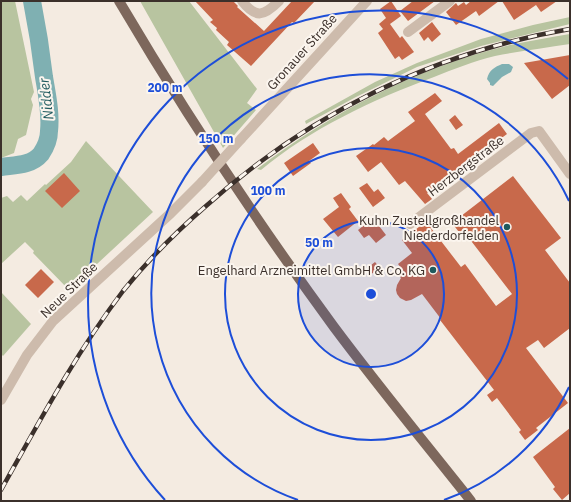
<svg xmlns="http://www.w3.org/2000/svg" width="571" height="502" font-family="'IBM Plex Sans',sans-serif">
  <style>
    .green { fill: #b8c4a0 }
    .water { fill: #7fb0b2 }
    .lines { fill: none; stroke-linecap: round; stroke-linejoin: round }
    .river { stroke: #7fb0b2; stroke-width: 18 }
    .building { fill: #c8694b }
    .minor { stroke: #cdbbac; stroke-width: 10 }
    .primary { stroke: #7d675c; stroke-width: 10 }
    .rail-casing { stroke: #3b302b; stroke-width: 4.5 }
    .rail { stroke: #fbf5ee; stroke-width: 3; stroke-dasharray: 9; stroke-linecap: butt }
    .minor-bridge { stroke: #cdbbac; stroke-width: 10 }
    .ring { fill: none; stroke: #1d4ed8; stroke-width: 2 }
    .poi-dot { fill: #1f5a5e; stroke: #fbf5ee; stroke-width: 1.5 }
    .labels { text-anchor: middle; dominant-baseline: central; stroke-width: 4; stroke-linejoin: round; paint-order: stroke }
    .street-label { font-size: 13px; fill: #3b302b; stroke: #fbf5ee }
    .poi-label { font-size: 13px; fill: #3b302b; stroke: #fbf5ee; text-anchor: end }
    .water-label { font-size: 14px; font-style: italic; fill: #1f5a5e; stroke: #fbf5ee }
    .centre { fill: #1d4ed8; stroke: #fbf5ee; stroke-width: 2 }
    .ring-label { font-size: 12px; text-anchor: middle; font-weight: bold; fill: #1d4ed8; stroke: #fbf5ee; stroke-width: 4; stroke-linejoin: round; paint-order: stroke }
  </style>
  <rect width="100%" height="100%" fill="#f4ebe1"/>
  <path class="green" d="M 1,1 L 15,1 L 34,92 L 31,99 L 33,105 L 26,135 L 18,139 L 14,153 L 1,158 Z
    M 140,1 L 189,1 L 257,89 L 247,103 L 256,110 L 223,148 Z
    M 570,17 L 570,24 L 481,46 L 417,67 L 356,97 L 306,124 L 305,121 L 375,82 L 417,63 L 481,39 L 533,25 Z
    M 570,34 L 570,44 C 545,48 519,51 495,56 C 474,61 454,69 434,77 C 374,99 310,129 261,170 L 257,169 C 332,112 418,67 510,45 C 530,41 550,37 570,34 Z
    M 86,141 L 153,212 L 69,290 L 33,253 L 34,251 L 25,242 L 1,264 L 1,198 L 7,196 L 13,202 L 21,195 L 27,201 L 45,184 L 46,185 L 71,162 Z
    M 1,292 L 31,324 L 3,356 L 1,354 Z"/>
  <path class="water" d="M 502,64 L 509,64 L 513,67 L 511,72 L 502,77 L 493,86 L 490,85 L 490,83 L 487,79 C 489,70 495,67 502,64 Z"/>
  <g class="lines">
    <path class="river" d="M 1,167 C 14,165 31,166 41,154 C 45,148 49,139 49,131 C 51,113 47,95 44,77 C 41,51 37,26 32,1"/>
  </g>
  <path class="building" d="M 195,1 L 233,1 L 238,6 L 237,7 L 264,31 L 292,1 L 315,1 L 294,23 L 292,22 L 251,66 L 227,45 L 229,42 L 216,30 L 217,28 L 210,22 L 213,20 Z
    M 391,1 L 401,16 L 390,24 L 400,38 L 402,36 L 414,52 L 402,60 L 399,56 L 395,59 L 378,33 L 383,29 L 379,24 L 386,18 L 380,9 Z
    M 413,1 L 435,1 L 408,21 L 400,11 Z
    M 471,1 L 499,1 L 479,16 L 476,11 L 456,25 L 446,12 L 456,3 L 458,6 L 464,2 L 466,5 Z
    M 502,1 L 557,1 L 541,12 L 536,5 L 514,20 Z
    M 432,22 L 441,34 L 432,42 L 428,37 L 424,41 L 419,33 Z
    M 570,55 L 570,85 L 552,99 L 524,63 Z
    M 435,93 L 442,101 L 425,114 L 451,149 L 454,148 L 458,154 L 499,123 L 507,134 L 427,193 L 432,199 L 425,204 L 405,181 L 399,185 L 381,162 L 368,172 L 356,156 L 373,144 L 374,145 L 384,137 L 388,141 L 415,121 L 408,112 Z
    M 455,115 L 463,125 L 456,130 L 449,120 Z
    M 313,143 L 320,153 L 309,161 L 311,163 L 293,176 L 284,163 Z
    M 64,173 L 80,191 L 62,208 L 45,191 Z
    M 513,176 L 561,238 L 545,250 L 570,283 L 570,328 L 544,348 L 538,340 L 526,348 L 568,403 L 536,428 L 538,430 L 525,440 L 519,432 L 521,430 L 497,398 L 492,402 L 487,395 L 494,390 L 440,320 L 441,319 L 422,294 L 411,300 L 406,301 L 400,298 L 397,294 L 396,290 L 397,285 L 401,278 L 400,277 L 405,273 L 398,264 L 412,253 L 402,240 L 428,220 L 433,226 L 431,228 L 461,267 L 465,264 L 496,306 L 512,294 L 465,233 L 462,236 L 452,223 Z
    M 367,183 L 374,192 L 378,189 L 385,198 L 373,207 L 359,188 Z
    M 341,193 L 351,207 L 349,209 L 358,221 L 338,237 L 323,219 L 339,207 L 333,198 Z
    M 373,218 L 386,235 L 376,243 L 369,235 L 364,238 L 358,230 Z
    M 375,262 L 380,268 L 370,275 L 366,269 Z
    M 41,269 L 54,282 L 38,298 L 25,285 Z
    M 570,428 L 570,493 L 562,500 L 553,489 L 555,487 L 533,457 Z"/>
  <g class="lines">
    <path class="minor" d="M 242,1 C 256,19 264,16 279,1
      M 408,32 L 450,1
      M 241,139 L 367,1
      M 410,224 L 531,133 L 539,131 L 570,174
      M 1,400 L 27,355 L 53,321 L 171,213 L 202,182"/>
    <path class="primary" d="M 119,1 C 185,113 257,222 334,327 C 378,386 425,443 471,501"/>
    <defs>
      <path id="rail" d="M 1,490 C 39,422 76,353 123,291 C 148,260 176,232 206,206 C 309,114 434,52 570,29"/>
    </defs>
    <use href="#rail" class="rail-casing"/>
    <use href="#rail" class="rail"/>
    <path class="minor-bridge" d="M 202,182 L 241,139"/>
  </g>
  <circle cx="371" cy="294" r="73" fill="#1d4ed8" fill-opacity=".12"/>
  <g class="ring">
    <circle cx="371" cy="294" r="73"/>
    <circle cx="371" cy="294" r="146"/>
    <path d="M569 387A219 219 0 0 1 444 500M298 500A219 219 0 1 1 569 201"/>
    <path d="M165 500A292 292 0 0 1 568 79"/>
  </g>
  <g class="poi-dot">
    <circle cx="507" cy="227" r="4"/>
    <circle cx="433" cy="270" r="4"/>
  </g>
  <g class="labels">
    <g class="street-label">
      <text transform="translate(302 52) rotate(-48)">Gronauer Straße</text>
      <text transform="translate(466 166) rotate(-37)">Herzbergstraße</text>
      <text transform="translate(69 290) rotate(-44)">Neue Straße</text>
    </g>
    <g class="poi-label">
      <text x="499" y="220">Kuhn Zustellgroßhandel<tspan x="499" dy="15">Niederdorfelden</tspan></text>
      <text x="425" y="270">Engelhard Arzneimittel GmbH &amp; Co. KG</text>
    </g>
    <g class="water-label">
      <text transform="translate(46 99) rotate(-97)">Nidder</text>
    </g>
  </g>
  <circle cx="371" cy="294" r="6" class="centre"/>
  <g class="ring-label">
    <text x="165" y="92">200 m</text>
    <text x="216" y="143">150 m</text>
    <text x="268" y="195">100 m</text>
    <text x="319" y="247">50 m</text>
  </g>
  <rect width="571" height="502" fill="none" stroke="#3b302b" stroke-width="4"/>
</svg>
